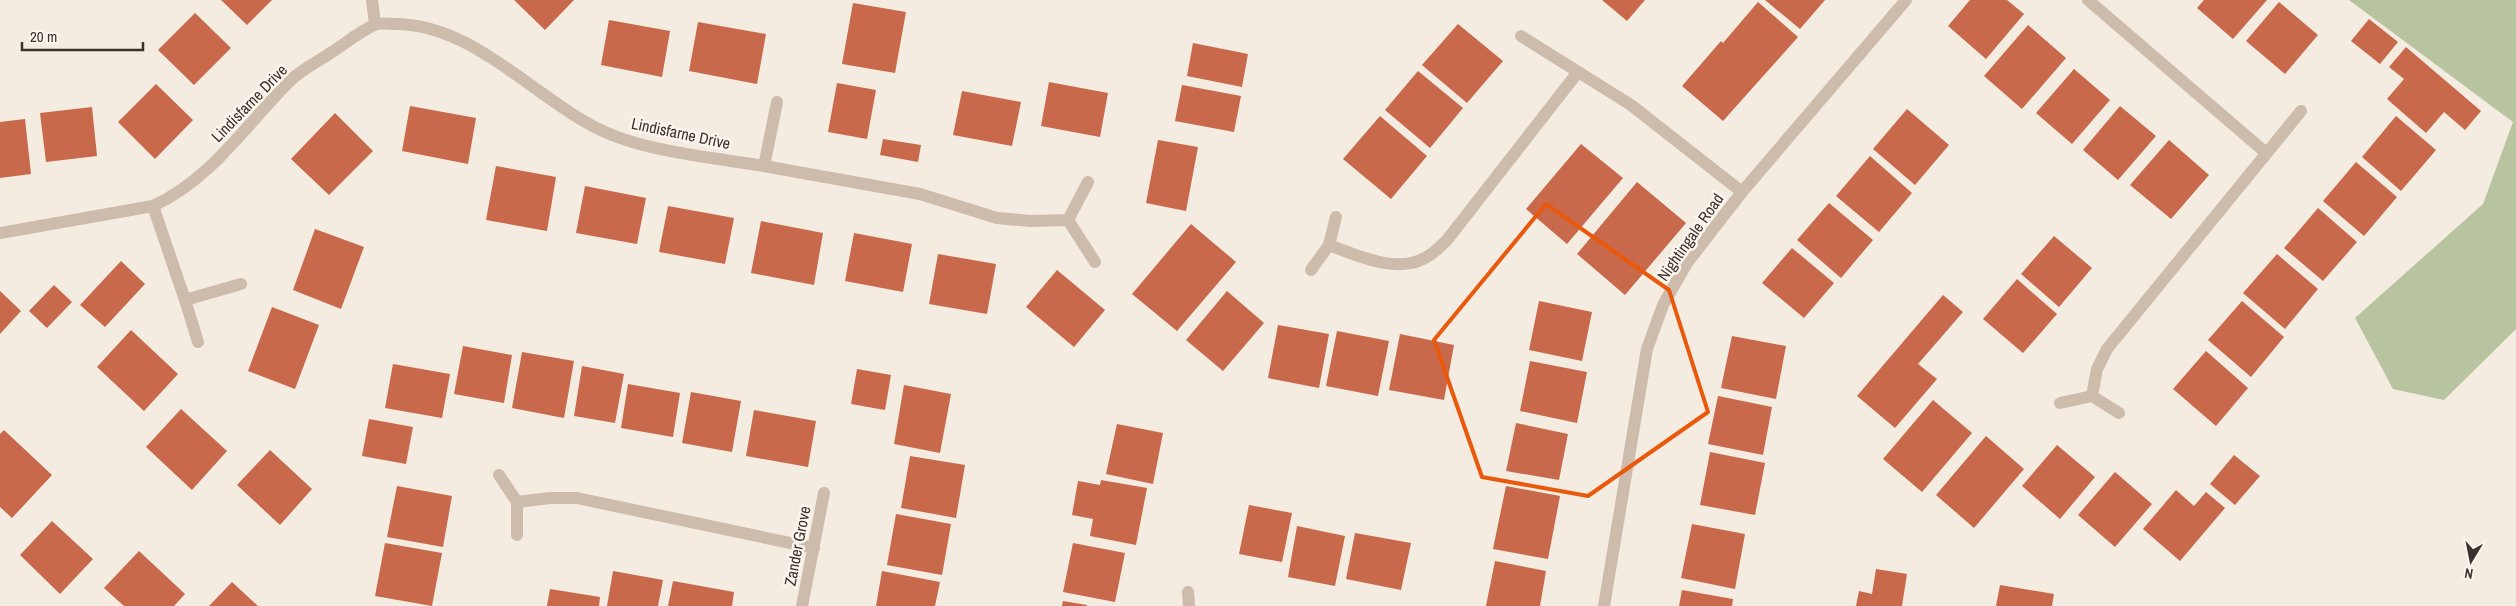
<svg xmlns="http://www.w3.org/2000/svg" width="2516" height="606" font-family="'Archivo Narrow',sans-serif">
  <style>
    .green { fill: #b8c4a0 }
    .building { fill: #c8694b }
    .lines { fill: none; stroke-linecap: round; stroke-linejoin: round }
    .street { stroke: #cdbbac; stroke-width: 12 }
    .marked { fill: none; stroke: #e8590c; stroke-width: 4; stroke-linejoin: round }
    .labels { text-anchor: middle; dominant-baseline: central; stroke-width: 5; stroke-linejoin: round; paint-order: stroke }
    .street-label { font-size: 16px; fill: #3b302b; stroke: #fbf5ee }
  </style>
  <rect width="100%" height="100%" fill="#f4ebe1"/>
  <path class="green" d="M 2349,0 L 2516,0 L 2516,329 L 2444,400 L 2393,389 L 2355,318 L 2483,204 L 2513,122 Z"/>
  <path class="building" d="M 221,0 L 272,0 L 247,25 Z
    M 514,0 L 574,0 L 545,30 Z
    M 1602,0 L 1645,0 L 1627,21 Z
    M 1765,0 L 1825,0 L 1800,29 Z
    M 1970,0 L 2007,0 L 2024,14 L 1986,59 L 1948,26 Z
    M 2204,0 L 2267,0 L 2233,39 L 2197,8 Z
    M 1758,2 L 1798,37 L 1723,121 L 1682,86 L 1721,41 L 1723,43 Z
    M 2279,2 L 2318,35 L 2285,74 L 2246,41 Z
    M 853,3 L 906,12 L 895,73 L 842,64 Z
    M 195,13 L 231,48 L 194,85 L 158,50 Z
    M 2369,19 L 2398,42 L 2380,64 L 2351,41 Z
    M 609,20 L 670,31 L 662,77 L 601,65 Z
    M 698,22 L 766,34 L 757,84 L 689,71 Z
    M 1458,24 L 1503,61 L 1467,103 L 1422,65 Z
    M 2028,25 L 2066,58 L 2022,109 L 1984,76 Z
    M 1193,43 L 1248,54 L 1242,87 L 1187,76 Z
    M 2406,47 L 2481,111 L 2465,130 L 2444,112 L 2426,133 L 2387,99 L 2404,79 L 2389,67 Z
    M 2074,69 L 2110,100 L 2072,144 L 2036,113 Z
    M 1418,71 L 1463,108 L 1430,148 L 1385,110 Z
    M 1049,82 L 1108,93 L 1100,137 L 1041,126 Z
    M 837,83 L 876,90 L 867,139 L 828,132 Z
    M 156,84 L 193,120 L 155,159 L 118,122 Z
    M 1182,85 L 1241,96 L 1234,132 L 1175,121 Z
    M 962,91 L 1021,102 L 1012,146 L 953,135 Z
    M 410,106 L 476,118 L 468,164 L 402,151 Z
    M 2120,106 L 2156,136 L 2118,180 L 2083,150 Z
    M 92,107 L 97,156 L 46,162 L 40,113 Z
    M 1907,109 L 1949,145 L 1915,185 L 1873,149 Z
    M 335,113 L 373,151 L 329,195 L 291,159 Z
    M 1380,116 L 1427,156 L 1391,199 L 1343,159 Z
    M 2396,116 L 2436,150 L 2401,191 L 2362,157 Z
    M 25,119 L 31,174 L 0,178 L 0,122 Z
    M 883,139 L 921,145 L 918,162 L 880,155 Z
    M 1158,140 L 1198,147 L 1186,211 L 1146,203 Z
    M 2169,140 L 2209,175 L 2171,219 L 2130,185 Z
    M 1581,144 L 1623,178 L 1567,244 L 1526,209 Z
    M 1870,156 L 1912,193 L 1879,232 L 1836,196 Z
    M 2356,162 L 2397,197 L 2364,236 L 2323,201 Z
    M 496,166 L 556,177 L 547,231 L 486,220 Z
    M 1637,182 L 1686,223 L 1625,295 L 1577,254 Z
    M 585,186 L 646,198 L 637,244 L 576,233 Z
    M 1829,203 L 1873,240 L 1841,278 L 1797,240 Z
    M 668,206 L 734,218 L 725,264 L 659,252 Z
    M 2318,208 L 2357,242 L 2323,281 L 2284,248 Z
    M 761,221 L 823,233 L 814,285 L 751,273 Z
    M 1191,224 L 1236,262 L 1177,331 L 1132,294 Z
    M 315,229 L 364,247 L 341,309 L 293,290 Z
    M 854,233 L 912,244 L 903,292 L 845,281 Z
    M 2054,236 L 2092,268 L 2059,307 L 2021,274 Z
    M 1792,248 L 1834,283 L 1804,318 L 1762,283 Z
    M 938,254 L 996,264 L 987,314 L 929,304 Z
    M 2277,254 L 2318,289 L 2285,329 L 2243,293 Z
    M 121,261 L 145,284 L 105,327 L 80,305 Z
    M 1057,270 L 1105,310 L 1074,347 L 1026,307 Z
    M 2017,279 L 2057,314 L 2023,353 L 1983,319 Z
    M 54,285 L 72,302 L 47,328 L 29,311 Z
    M 0,291 L 21,311 L 0,334 Z
    M 1227,291 L 1264,323 L 1223,371 L 1186,340 Z
    M 1943,295 L 1963,312 L 1918,364 L 1937,379 L 1895,428 L 1857,396 Z
    M 1539,301 L 1592,312 L 1582,361 L 1529,350 Z
    M 2242,301 L 2284,337 L 2251,377 L 2208,340 Z
    M 272,307 L 319,325 L 295,389 L 248,371 Z
    M 1278,325 L 1329,334 L 1319,388 L 1268,378 Z
    M 131,330 L 178,374 L 144,411 L 97,367 Z
    M 1337,331 L 1389,341 L 1378,396 L 1326,386 Z
    M 1400,334 L 1454,345 L 1444,400 L 1389,390 Z
    M 1732,336 L 1786,346 L 1776,399 L 1721,388 Z
    M 463,346 L 512,355 L 504,403 L 454,394 Z
    M 2206,351 L 2248,388 L 2216,426 L 2173,389 Z
    M 522,352 L 574,361 L 564,418 L 512,408 Z
    M 1530,361 L 1587,372 L 1577,423 L 1520,411 Z
    M 393,364 L 450,374 L 442,418 L 385,408 Z
    M 582,366 L 624,374 L 615,423 L 574,416 Z
    M 857,369 L 891,375 L 885,410 L 851,404 Z
    M 628,384 L 680,393 L 673,437 L 621,428 Z
    M 904,385 L 951,394 L 940,453 L 894,444 Z
    M 691,392 L 741,401 L 732,452 L 682,443 Z
    M 1718,396 L 1772,407 L 1763,455 L 1708,444 Z
    M 1933,400 L 1972,433 L 1922,492 L 1883,459 Z
    M 181,409 L 227,451 L 192,490 L 146,447 Z
    M 754,410 L 816,421 L 808,467 L 746,456 Z
    M 369,419 L 413,427 L 406,464 L 362,456 Z
    M 1516,423 L 1568,434 L 1559,480 L 1506,471 Z
    M 1117,424 L 1163,433 L 1153,484 L 1106,474 Z
    M 4,430 L 52,475 L 12,518 L 0,507 L 0,434 Z
    M 1986,436 L 2024,469 L 1974,528 L 1936,495 Z
    M 2057,445 L 2095,477 L 2060,519 L 2022,486 Z
    M 270,450 L 312,489 L 280,525 L 237,485 Z
    M 1710,452 L 1765,463 L 1755,515 L 1700,505 Z
    M 2234,455 L 2260,476 L 2235,505 L 2210,484 Z
    M 910,456 L 965,465 L 956,518 L 901,508 Z
    M 2115,472 L 2152,504 L 2115,547 L 2078,515 Z
    M 1101,480 L 1147,488 L 1136,545 L 1090,536 L 1093,519 L 1072,515 L 1078,481 L 1100,485 Z
    M 397,486 L 452,496 L 443,547 L 387,537 Z
    M 1506,486 L 1560,496 L 1548,559 L 1493,549 Z
    M 2176,490 L 2194,506 L 2206,492 L 2225,508 L 2180,561 L 2143,529 Z
    M 1249,505 L 1292,513 L 1282,562 L 1239,554 Z
    M 896,514 L 951,524 L 942,575 L 887,565 Z
    M 52,521 L 93,559 L 60,594 L 20,555 Z
    M 1692,524 L 1745,534 L 1735,589 L 1681,578 Z
    M 1297,526 L 1345,536 L 1335,586 L 1288,577 Z
    M 1355,533 L 1411,543 L 1401,590 L 1346,579 Z
    M 385,543 L 442,553 L 432,606 L 375,596 Z
    M 1073,543 L 1125,553 L 1115,602 L 1063,592 Z
    M 139,551 L 185,594 L 174,606 L 124,606 L 104,588 Z
    M 1495,561 L 1546,571 L 1540,606 L 1486,606 Z
    M 1876,569 L 1907,574 L 1902,606 L 1856,606 L 1859,591 L 1872,594 Z
    M 613,571 L 663,580 L 658,606 L 607,606 Z
    M 882,571 L 940,582 L 935,606 L 876,606 Z
    M 673,581 L 734,592 L 732,606 L 668,606 Z
    M 232,582 L 258,606 L 209,606 Z
    M 2000,585 L 2054,594 L 2052,606 L 1996,606 Z
    M 550,589 L 600,597 L 599,606 L 547,606 Z
    M 1682,590 L 1733,599 L 1732,606 L 1679,606 Z
    M 1063,601 L 1087,605 L 1087,606 L 1062,606 Z"/>
  <g class="lines">
    <path class="street" d="M 372,0 L 375,24
      M 2088,0 L 2265,152
      M 1521,36 L 1631,105 L 1742,192
      M 777,102 L 764,166 L 920,194 L 997,218 L 1031,221 L 1068,220
      M 1088,182 L 1068,220 L 1095,262
      M 153,206 L 185,300
      M 0,233 L 153,206 C 212,179 246,124 292,79 C 303,69 319,61 332,52 C 346,43 359,32 374,25 C 379,22 389,24 396,24 C 479,25 540,106 612,135 C 657,153 717,158 764,166
      M 1329,245 C 1359,256 1400,276 1430,255 C 1436,251 1442,245 1447,240 L 1578,72
      M 1311,270 L 1329,245 L 1336,217
      M 198,342 L 185,300 L 241,284
      M 2092,396 L 2097,369 L 2107,349 L 2301,111
      M 2060,403 L 2092,396 L 2119,413
      M 499,475 L 517,502 L 517,535
      M 517,502 L 550,498 L 577,498 L 814,548
      M 1188,592 L 1189,606
      M 802,606 L 824,493
      M 1604,606 L 1647,349 L 1663,305 L 1687,263 L 1742,192 L 1906,0"/>
  </g>
  <path class="marked" d="M 1546,204 L 1669,290 L 1708,412 L 1588,496 L 1482,477 L 1434,340 Z"/>
  <g class="labels">
    <g class="street-label">
      <text transform="translate(249 103) rotate(-46)">Lindisfarne Drive</text>
      <text transform="translate(681 133) rotate(12)">Lindisfarne Drive</text>
      <text transform="translate(1690 237) rotate(-55)">Nightingale Road</text>
      <text transform="translate(797 546) rotate(-79)">Zander Grove</text>
    </g>
  </g>
  <g transform="translate(2471 561) rotate(190)" stroke="#fbf5ee" stroke-width="4" paint-order="stroke">
  <path d="M0-4L9 19L0 12L-9 19Z" fill="#3b302b"/>
  <text y="-8" font-size="14" font-weight="bold" text-anchor="middle" fill="#3b302b">N</text>
  </g>
  <path d="M22 42v8h121v-8" fill="none" stroke="#3b302b" stroke-width="2.5"/>
  <text x="30" y="42" font-size="15" fill="#3b302b" stroke="#fbf5ee" stroke-width="4" paint-order="stroke">20 m</text>
</svg>
